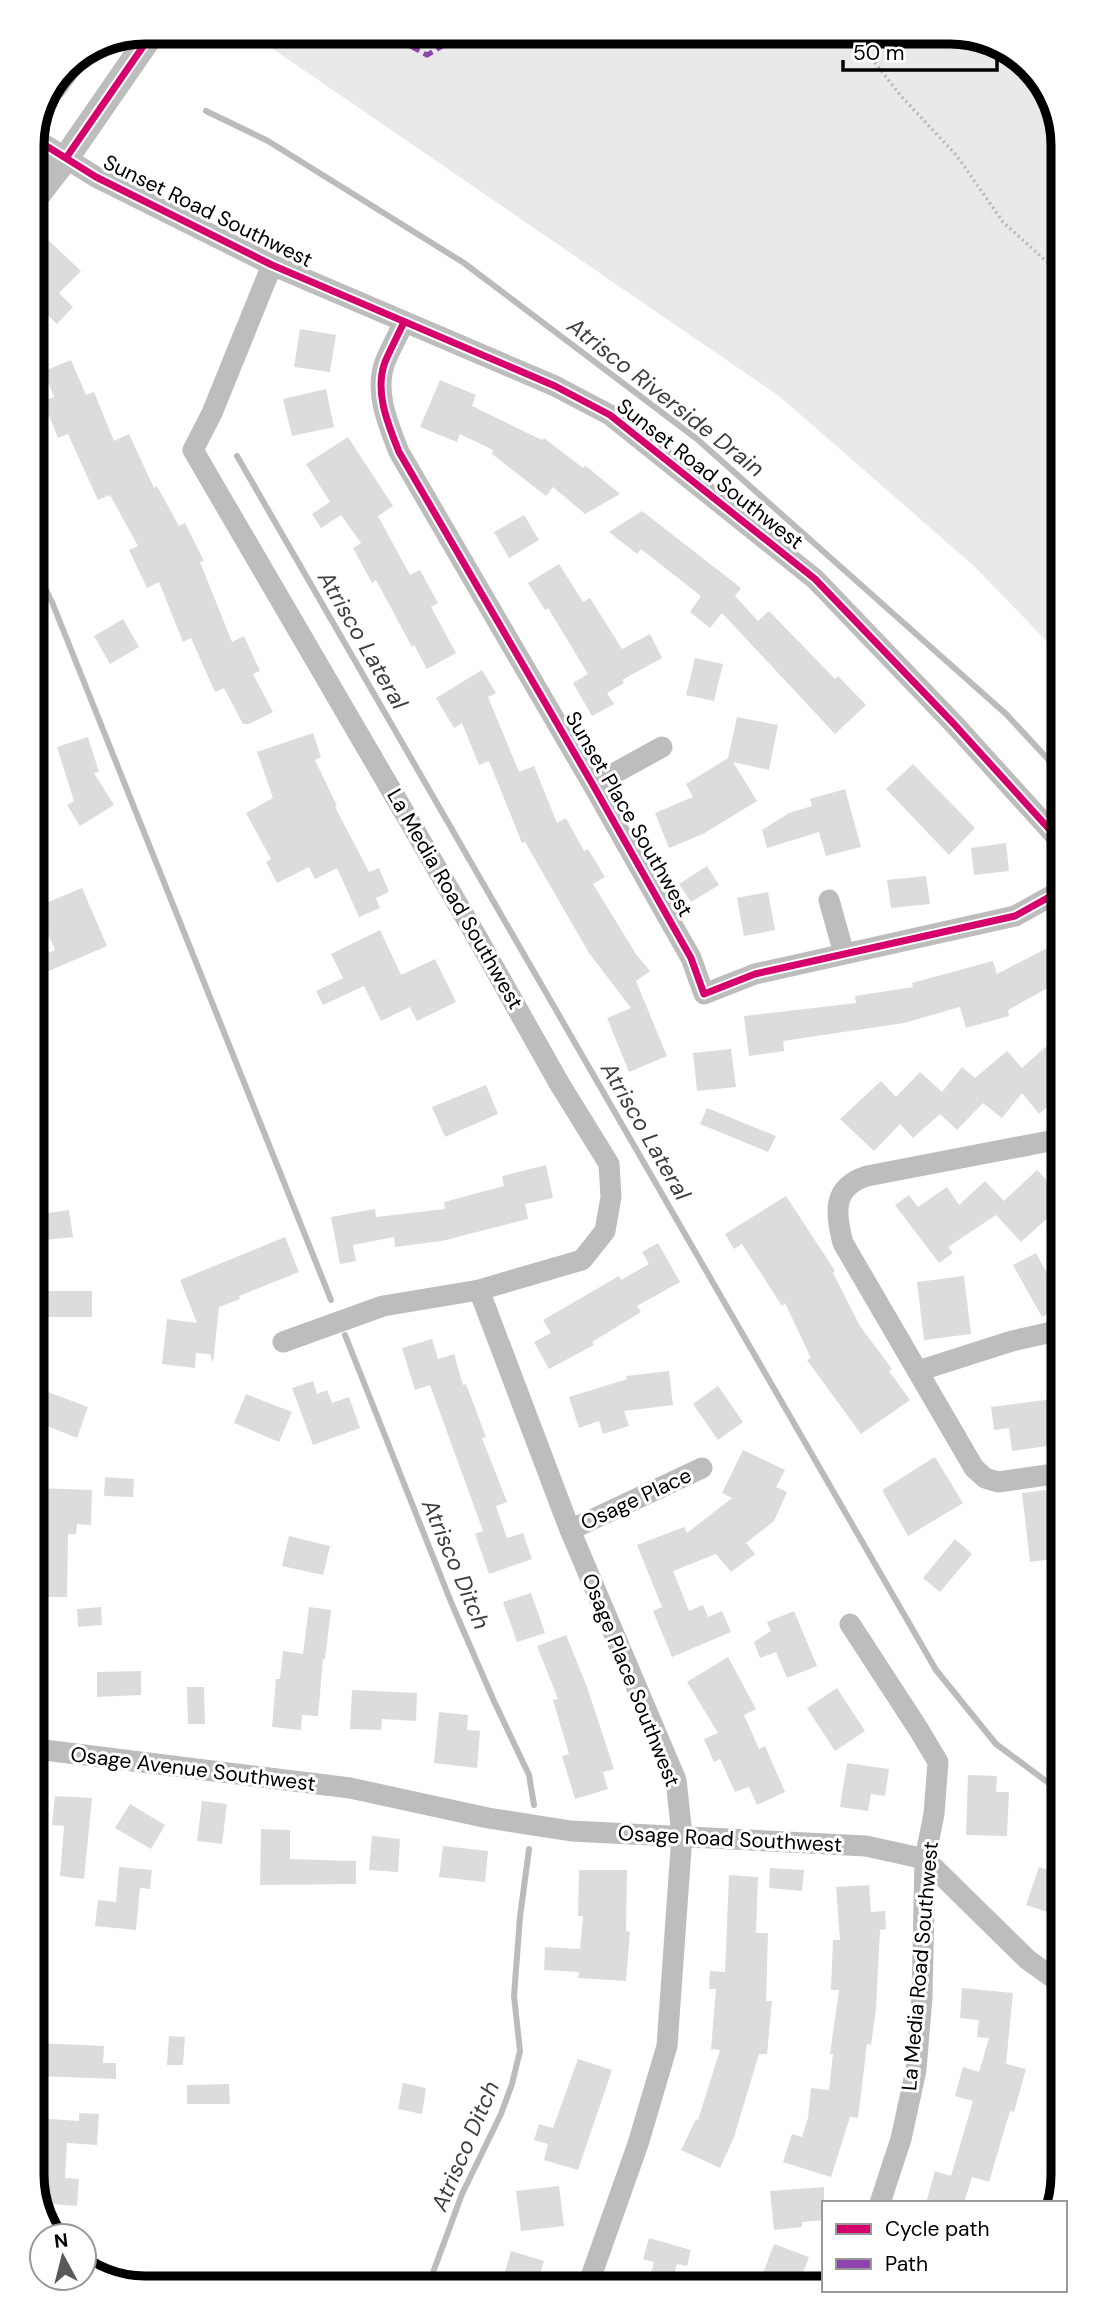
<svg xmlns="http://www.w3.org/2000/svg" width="1095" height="2320" font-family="'DM Sans',sans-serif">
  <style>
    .green { fill: #e9e9e9 }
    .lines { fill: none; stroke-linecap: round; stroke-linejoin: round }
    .stream { stroke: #bbb; stroke-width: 6 }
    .building { fill: #dcdcdc }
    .path { stroke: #b8b8b8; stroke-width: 3.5; stroke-dasharray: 2 3.5; stroke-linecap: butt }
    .minor { stroke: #bdbdbd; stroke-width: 21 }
    .major { stroke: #bdbdbd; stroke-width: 26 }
    .quiet { stroke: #8e44ad; stroke-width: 5; stroke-dasharray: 10 5; stroke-linecap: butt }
    .cycleway-casing { stroke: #fff; stroke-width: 11 }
    .cycleway { stroke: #d6006c; stroke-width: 7 }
    .labels { text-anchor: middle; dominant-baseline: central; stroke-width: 6; stroke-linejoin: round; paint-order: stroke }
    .street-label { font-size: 21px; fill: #000; stroke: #fff }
    .water-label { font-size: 23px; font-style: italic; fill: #3f3f3f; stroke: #fff }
    .rim { fill: none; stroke: #000; stroke-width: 9 }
  </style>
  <rect width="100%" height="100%" fill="#fff"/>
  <path class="green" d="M 248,32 L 958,32 L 1020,55 L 1057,108 L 1059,654 L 974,566 L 779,396 Z"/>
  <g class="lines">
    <path class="stream" d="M 206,111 L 268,141 L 464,263 L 697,439 L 1006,714 L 1059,771
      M 237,456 L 936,1670 L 996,1744 L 1062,1793
      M 33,564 L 52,602 L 331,1300
      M 345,1335 L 451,1602 L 493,1699 L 529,1775 L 534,1805
      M 428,2286 L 462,2194 L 501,2114 L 512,2084 L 520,2051 L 514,1996 L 520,1917 L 529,1849"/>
  </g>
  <path class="building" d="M 46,238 L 81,271 L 59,293 L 73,307 L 57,324 L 44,312 L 32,324 L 32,253 Z
    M 300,329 L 336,335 L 330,372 L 294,367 Z
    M 71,360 L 86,395 L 94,392 L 114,441 L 129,434 L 154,488 L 157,486 L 179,526 L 185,523 L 204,561 L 200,562 L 232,642 L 244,636 L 260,671 L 253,674 L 273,712 L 249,724 L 243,724 L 224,688 L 215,692 L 191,638 L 183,642 L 159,582 L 147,588 L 129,550 L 138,546 L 110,495 L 98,500 L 68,434 L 58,438 L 43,401 L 54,397 L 44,371 Z
    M 440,380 L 476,395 L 472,406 L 542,440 L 544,438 L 583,468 L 586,466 L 620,494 L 585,514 L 553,487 L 546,496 L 492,454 L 493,450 L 460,434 L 457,442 L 420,427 Z
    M 326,389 L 334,427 L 292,436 L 283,399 Z
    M 348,437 L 393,506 L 378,516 L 410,575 L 420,570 L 438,603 L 431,607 L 456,653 L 427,669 L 414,645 L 412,647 L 376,580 L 372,583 L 353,548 L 361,543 L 341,515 L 321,528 L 312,514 L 330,502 L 306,464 Z
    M 642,511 L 741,588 L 735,596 L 758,621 L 769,611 L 835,679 L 838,676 L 866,705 L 835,734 L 722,613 L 710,628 L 690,612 L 701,596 L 641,549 L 637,554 L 609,532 Z
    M 524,515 L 539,540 L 509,558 L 494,532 Z
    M 559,564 L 583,602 L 590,598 L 622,649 L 650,634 L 662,658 L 622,680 L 624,683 L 607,693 L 614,704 L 592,716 L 573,683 L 588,674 L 548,608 L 545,610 L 528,583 Z
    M 123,619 L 139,647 L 110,664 L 94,636 Z
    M 695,658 L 723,664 L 714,701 L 686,695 Z
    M 482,670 L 496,693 L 488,697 L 519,772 L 534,766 L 557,823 L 566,818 L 584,851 L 588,849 L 605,877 L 593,884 L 636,954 L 650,971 L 636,981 L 667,1056 L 629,1072 L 607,1018 L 631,1008 L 589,953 L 525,842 L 522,843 L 489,761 L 479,765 L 462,723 L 454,728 L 436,698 Z
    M 737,717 L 778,725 L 769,770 L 733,762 L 757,801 L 703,834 L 669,848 L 655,813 L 693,797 L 686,784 L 728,758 Z
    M 313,733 L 321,757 L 315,760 L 337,806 L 335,807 L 369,872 L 379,868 L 389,892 L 376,898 L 380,908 L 359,917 L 337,868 L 315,879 L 309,867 L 277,883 L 266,862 L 271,859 L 246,813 L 273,798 L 257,752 Z
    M 88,737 L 99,772 L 94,773 L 114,805 L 80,826 L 67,805 L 74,801 L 57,747 Z
    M 913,764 L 975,828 L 949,855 L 886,789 Z
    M 845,789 L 861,847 L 826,856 L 819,832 L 767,848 L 762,830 L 789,813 L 812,806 L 810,799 Z
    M 1006,843 L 1009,871 L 974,875 L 971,848 Z
    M 707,866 L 719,885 L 691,902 L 679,884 Z
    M 926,876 L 930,904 L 891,908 L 887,880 Z
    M 82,888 L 107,946 L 44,973 L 37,958 L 55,950 L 36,907 Z
    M 768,892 L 775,930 L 744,936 L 737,898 Z
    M 380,930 L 401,975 L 435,959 L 456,1002 L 417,1021 L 410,1007 L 381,1021 L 364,986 L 323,1005 L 316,991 L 343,978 L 331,954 Z
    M 1049,947 L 1059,966 L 1048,972 L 1055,984 L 1008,1010 L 1009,1016 L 966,1028 L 960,1007 L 904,1023 L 783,1041 L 784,1051 L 749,1056 L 744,1016 L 856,1003 L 855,996 L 913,987 L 912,983 L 993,961 L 997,974 Z
    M 1050,1043 L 1060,1055 L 1060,1096 L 1039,1114 L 1022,1093 L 1002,1118 L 983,1103 L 957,1130 L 940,1114 L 913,1138 L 900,1124 L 874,1151 L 840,1119 L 881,1081 L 896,1097 L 920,1072 L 942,1092 L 962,1067 L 975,1078 L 1007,1051 L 1022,1068 Z
    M 731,1049 L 736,1087 L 697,1091 L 693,1053 Z
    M 486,1085 L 498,1114 L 445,1137 L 432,1107 Z
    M 707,1108 L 776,1136 L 768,1152 L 700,1124 Z
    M 546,1165 L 553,1198 L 525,1204 L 528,1219 L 442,1241 L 395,1247 L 394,1237 L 353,1245 L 356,1261 L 340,1264 L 331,1217 L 375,1209 L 376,1217 L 445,1209 L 444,1202 L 504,1186 L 502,1176 Z
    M 1037,1170 L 1061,1195 L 1061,1206 L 1021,1242 L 996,1215 L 948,1247 L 953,1253 L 939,1263 L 895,1205 L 909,1195 L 918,1207 L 947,1187 L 959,1205 L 985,1181 L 1004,1201 Z
    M 786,1196 L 835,1271 L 833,1273 L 860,1326 L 892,1369 L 889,1371 L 910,1400 L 861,1434 L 807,1360 L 811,1358 L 785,1303 L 782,1306 L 742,1244 L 734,1249 L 725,1234 Z
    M 69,1210 L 73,1237 L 35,1241 L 35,1215 Z
    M 285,1237 L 299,1272 L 239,1296 L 240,1299 L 219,1307 L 213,1363 L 210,1354 L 196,1353 L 195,1368 L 162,1364 L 167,1319 L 197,1323 L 180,1280 Z
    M 658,1243 L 680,1282 L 637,1306 L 641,1312 L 592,1342 L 594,1345 L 549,1369 L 534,1342 L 551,1333 L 543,1320 L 619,1276 L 621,1280 L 649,1264 L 642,1252 Z
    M 1036,1253 L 1061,1298 L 1061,1306 L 1042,1317 L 1013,1265 Z
    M 964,1276 L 971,1334 L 924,1340 L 917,1282 Z
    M 48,1291 L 92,1291 L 92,1317 L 48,1317 Z
    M 432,1339 L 438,1359 L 454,1354 L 463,1385 L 466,1384 L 486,1437 L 482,1438 L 507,1502 L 496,1506 L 507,1538 L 523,1533 L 532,1559 L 489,1574 L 475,1534 L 483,1531 L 430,1385 L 415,1390 L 402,1348 Z
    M 669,1371 L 673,1405 L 624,1411 L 629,1426 L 603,1434 L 599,1421 L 579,1428 L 569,1397 L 627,1379 L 626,1376 Z
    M 313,1381 L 317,1394 L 327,1390 L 332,1403 L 349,1397 L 360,1428 L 313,1445 L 292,1388 Z
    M 718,1386 L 743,1422 L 718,1440 L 693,1404 Z
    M 48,1392 L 88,1407 L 77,1438 L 37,1422 Z
    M 246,1394 L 292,1412 L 279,1442 L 234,1423 Z
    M 1061,1398 L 1061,1444 L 1012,1451 L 1009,1428 L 994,1430 L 991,1407 Z
    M 743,1450 L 785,1470 L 776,1487 L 787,1492 L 774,1521 L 746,1543 L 755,1554 L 731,1572 L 716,1554 L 673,1571 L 689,1611 L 703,1605 L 708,1617 L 722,1611 L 731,1632 L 672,1657 L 653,1611 L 662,1607 L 637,1545 L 684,1527 L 687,1533 L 732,1498 L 722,1493 Z
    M 935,1457 L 963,1503 L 908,1536 L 882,1490 Z
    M 105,1477 L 134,1479 L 133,1497 L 104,1496 Z
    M 36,1488 L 92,1490 L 91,1525 L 77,1524 L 76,1534 L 68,1534 L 67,1597 L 36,1597 Z
    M 1061,1488 L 1062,1558 L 1030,1562 L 1022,1493 Z
    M 289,1536 L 330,1546 L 323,1575 L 282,1566 Z
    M 955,1539 L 972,1554 L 940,1592 L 923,1578 Z
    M 531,1593 L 545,1633 L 517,1642 L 503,1602 Z
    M 101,1607 L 102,1625 L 78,1627 L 77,1609 Z
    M 309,1607 L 331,1610 L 325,1659 L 323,1659 L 318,1716 L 302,1715 L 301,1730 L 272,1727 L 276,1679 L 280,1679 L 283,1651 L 303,1654 Z
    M 794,1611 L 817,1666 L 787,1678 L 776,1652 L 760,1658 L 754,1642 L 771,1631 L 767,1622 Z
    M 566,1635 L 587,1687 L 614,1769 L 603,1772 L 608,1789 L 575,1799 L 562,1756 L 569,1754 L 553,1700 L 558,1699 L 537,1646 Z
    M 728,1657 L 756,1709 L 744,1715 L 759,1749 L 765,1746 L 785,1792 L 757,1805 L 749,1787 L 735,1792 L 720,1759 L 714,1762 L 704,1739 L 718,1733 L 687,1682 Z
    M 141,1671 L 141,1695 L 97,1697 L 97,1672 Z
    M 187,1687 L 204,1687 L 205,1724 L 188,1724 Z
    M 837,1688 L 865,1731 L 835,1751 L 807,1708 Z
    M 352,1690 L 417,1693 L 416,1721 L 382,1719 L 381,1730 L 350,1729 Z
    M 439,1712 L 468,1715 L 467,1730 L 480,1731 L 477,1768 L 434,1763 Z
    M 847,1763 L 889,1769 L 885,1796 L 871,1794 L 868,1811 L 840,1807 Z
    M 968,1775 L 997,1776 L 996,1792 L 1009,1792 L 1007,1836 L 966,1835 Z
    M 55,1796 L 92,1798 L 84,1879 L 60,1876 L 64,1826 L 52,1825 Z
    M 202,1801 L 227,1804 L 222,1844 L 197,1841 Z
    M 130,1804 L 165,1825 L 151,1849 L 115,1828 Z
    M 261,1829 L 290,1830 L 290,1859 L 356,1861 L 356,1884 L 260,1885 Z
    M 372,1836 L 400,1839 L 398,1872 L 369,1870 Z
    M 443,1846 L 488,1851 L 485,1882 L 439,1877 Z
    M 119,1867 L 152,1870 L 150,1889 L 140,1888 L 136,1930 L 95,1926 L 98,1900 L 116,1902 Z
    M 1039,1867 L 1063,1874 L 1063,1917 L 1026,1905 Z
    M 770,1868 L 804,1870 L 802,1891 L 769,1888 Z
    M 579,1870 L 627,1870 L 626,1931 L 630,1932 L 626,1981 L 578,1978 L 579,1972 L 544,1970 L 545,1947 L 580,1949 L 583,1916 L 578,1916 Z
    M 729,1875 L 758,1877 L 756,1933 L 768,1933 L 766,2001 L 772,2001 L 767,2054 L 759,2054 L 734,2137 L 720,2168 L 681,2150 L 696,2119 L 698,2120 L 720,2050 L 711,2049 L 716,1989 L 709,1989 L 710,1971 L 725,1972 Z
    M 869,1885 L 871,1912 L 885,1911 L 886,1929 L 880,1930 L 876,2009 L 871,2045 L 867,2044 L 858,2118 L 850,2117 L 831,2177 L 783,2162 L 792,2134 L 802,2137 L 808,2118 L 811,2088 L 829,2090 L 833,2054 L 830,2054 L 839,1990 L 831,1990 L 833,1940 L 840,1940 L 836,1887 Z
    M 962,1988 L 1013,1993 L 1006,2064 L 1026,2069 L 1014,2112 L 1010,2111 L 989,2182 L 972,2177 L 964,2203 L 926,2203 L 935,2171 L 951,2176 L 973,2101 L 955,2096 L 963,2067 L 979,2072 L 989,2038 L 977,2037 L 979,2020 L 960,2018 Z
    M 169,2036 L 185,2037 L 183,2065 L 167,2065 Z
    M 37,2043 L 104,2046 L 103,2063 L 116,2063 L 116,2079 L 37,2076 Z
    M 578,2059 L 612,2070 L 578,2170 L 544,2160 L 548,2144 L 534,2140 L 539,2124 L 553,2128 Z
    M 403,2083 L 426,2088 L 422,2114 L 398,2109 Z
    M 229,2084 L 230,2104 L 187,2104 L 187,2085 Z
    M 79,2113 L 99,2114 L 97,2145 L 67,2143 L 65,2178 L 79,2179 L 77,2206 L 38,2203 L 37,2118 L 79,2121 Z
    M 559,2186 L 564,2226 L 521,2231 L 516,2191 Z
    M 824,2187 L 824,2220 L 802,2222 L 802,2227 L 774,2230 L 770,2191 Z
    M 649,2238 L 691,2250 L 687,2266 L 677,2264 L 671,2285 L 648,2285 L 654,2262 L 643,2259 Z
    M 774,2244 L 809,2257 L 799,2284 L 759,2284 Z
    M 511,2251 L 544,2261 L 537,2285 L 501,2286 Z"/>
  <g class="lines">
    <path class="path" d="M 851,32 L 901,96 L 957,156 L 1003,222 L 1047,262 L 1058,268"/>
    <path class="minor" d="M 32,137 L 96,177 L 272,265 L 555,386 L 610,415 L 815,579 L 954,724 L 1060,841
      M 272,265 L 212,413 L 193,450 L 478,939 L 559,1083 L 609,1164 L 611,1197 L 605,1231 L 582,1260 L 479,1290 L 383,1306 L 283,1342
      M 404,322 C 398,335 391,348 385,362 C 374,392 388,424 399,452 L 593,785 L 691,958 L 704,994 L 755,974 L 1015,916 L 1060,891
      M 593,785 L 662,747
      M 829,900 L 844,954
      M 1060,1139 L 867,1176 C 832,1187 835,1213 843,1243 L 974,1468 L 985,1478 L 998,1482 L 1061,1473
      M 479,1290 L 570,1530 L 676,1780 L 682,1835 L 667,2046 L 638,2144 L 588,2285
      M 918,1371 L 1012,1341 L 1061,1330
      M 570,1530 L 702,1468
      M 850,1624 L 919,1730 L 938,1762 L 934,1814 L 925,1859 L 922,1997 L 916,2070 L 901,2139 L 880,2203
      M 36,1749 L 350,1788 L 488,1818 L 571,1831 L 866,1846 L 925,1859 L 1028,1960 L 1063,1985"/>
    <path class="major" d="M 55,86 L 73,61
      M 32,202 L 66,158 L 153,32"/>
    <path class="quiet" d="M 384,32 L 427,55 L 466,32
      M 576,32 L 578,32"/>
    <defs>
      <path id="cycleway" d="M 32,137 L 96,177 L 272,265 L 555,386 L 610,415 L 815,579 L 954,724 L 1060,841
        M 66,158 L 153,32
        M 404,322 C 398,335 391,348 385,362 C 374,392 388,424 399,452 L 593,785 L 691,958 L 704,994 L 755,974 L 1015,916 L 1060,891"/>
    </defs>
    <use href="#cycleway" class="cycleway-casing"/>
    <use href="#cycleway" class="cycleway"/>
  </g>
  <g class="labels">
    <g class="street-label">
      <text transform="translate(208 211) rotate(26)">Sunset Road Southwest</text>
      <text transform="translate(710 474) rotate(38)">Sunset Road Southwest</text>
      <text transform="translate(629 814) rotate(60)">Sunset Place Southwest</text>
      <text transform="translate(455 899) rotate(60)">La Media Road Southwest</text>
      <text transform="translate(636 1499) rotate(-25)">Osage Place</text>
      <text transform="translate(631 1680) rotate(68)">Osage Place Southwest</text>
      <text transform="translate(193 1769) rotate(7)">Osage Avenue Southwest</text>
      <text transform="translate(730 1839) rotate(3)">Osage Road Southwest</text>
      <text transform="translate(920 1966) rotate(-85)">La Media Road Southwest</text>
    </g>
    <g class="water-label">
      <text transform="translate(666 397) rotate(38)">Atrisco Riverside Drain</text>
      <text transform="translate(363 640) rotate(60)">Atrisco Lateral</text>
      <text transform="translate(646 1131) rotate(60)">Atrisco Lateral</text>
      <text transform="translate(456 1564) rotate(67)">Atrisco Ditch</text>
      <text transform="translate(465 2146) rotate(-67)">Atrisco Ditch</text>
    </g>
  </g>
  <path d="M0 0H1095V2320H0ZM145 44H950A101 101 0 0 1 1051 145V2175A101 101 0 0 1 950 2276H145A101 101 0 0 1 44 2175V145A101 101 0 0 1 145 44Z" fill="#fff" fill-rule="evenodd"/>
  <path class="rim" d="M145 44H950A101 101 0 0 1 1051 145V2175A101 101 0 0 1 950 2276H145A101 101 0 0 1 44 2175V145A101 101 0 0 1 145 44Z"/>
  <rect x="822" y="2201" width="245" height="91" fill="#ffffff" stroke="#999999" stroke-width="2"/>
  <rect x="836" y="2224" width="35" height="10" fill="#d6006c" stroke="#999999" stroke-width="2"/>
  <text x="885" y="2236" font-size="21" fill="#000000">Cycle path</text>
  <rect x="836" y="2259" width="35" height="10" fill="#8e44ad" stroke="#999999" stroke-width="2"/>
  <text x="885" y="2271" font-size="21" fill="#000000">Path</text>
  <g transform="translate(63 2257) rotate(353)"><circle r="33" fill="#ffffff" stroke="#999999" stroke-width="2"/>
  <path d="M0-5L12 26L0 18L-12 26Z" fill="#595959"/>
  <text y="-10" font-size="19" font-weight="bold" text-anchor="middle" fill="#000000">N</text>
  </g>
  <path d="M843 60v10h154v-10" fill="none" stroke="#000000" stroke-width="3.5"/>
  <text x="853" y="60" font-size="21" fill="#000000" stroke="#ffffff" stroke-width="5" paint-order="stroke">50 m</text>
</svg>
